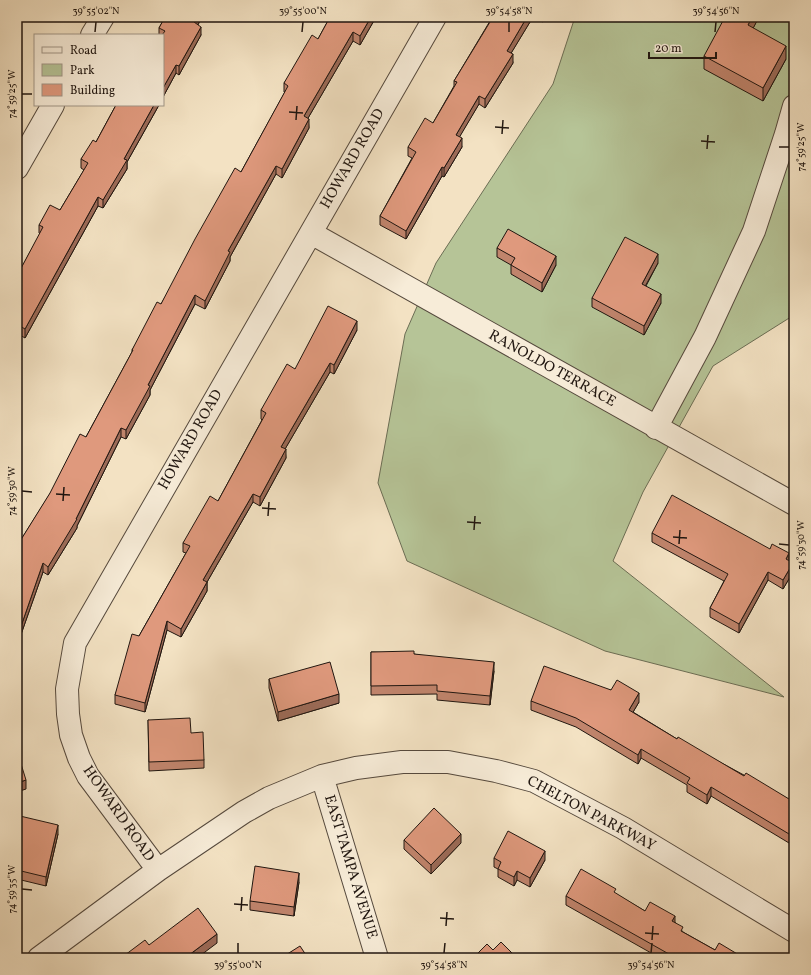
<svg xmlns="http://www.w3.org/2000/svg" width="811" height="975" font-family="Vollkorn,serif">
  <style>
    .green { fill: #b6c497; stroke: #6b6d54 }
    .lines { fill: none; stroke-linecap: round; stroke-linejoin: round }
    .minor-casing { stroke: #55493d; stroke-width: 24 }
    .minor { stroke: #f7ecd8; stroke-width: 22 }
    .wall { fill: #c0846c; stroke: #201610 }
    .shaded-wall { fill: #9c6b58; stroke: #201610 }
    .building { fill: #df997d; stroke: #201610 }
    .ticks { fill: none; stroke: #201610; stroke-width: 1.5 }
    .labels { text-anchor: middle; dominant-baseline: central; stroke-width: 3; stroke-linejoin: round; paint-order: stroke }
    .street-label { font-size: 15px; fill: #201610; stroke: #f7ecd8 }
    .neatline { fill: none; stroke: #201610; stroke-width: 1.5 }
    .ticks-label { font-size: 10px; text-anchor: middle; fill: #201610 }
  </style>
  <rect width="100%" height="100%" fill="#f3e2c3"/>
  <filter id="stains"><feTurbulence type="fractalNoise" baseFrequency=".005" numOctaves="4"/><feColorMatrix values="0 0 0 0 .2 0 0 0 0 .09 0 0 0 0 .02 0 0 0 .5 -.17"/></filter>
  <radialGradient id="worn" r=".72"><stop offset=".6" stop-color="#630" stop-opacity="0"/><stop offset="1" stop-color="#630" stop-opacity=".3"/></radialGradient>
  <path class="green" d="M 575,17 L 794,17 L 794,315 L 713,366 L 643,492 L 613,561 L 784,697 L 605,651 L 407,561 L 378,483 L 405,334 L 436,263 L 553,84 Z"/>
  <g class="lines">
    <defs>
      <path id="minor" d="M 92,35 L 103,17
        M 17,168 L 53,105
        M 311,233 L 794,504
        M 656,428 L 705,337 L 754,231 L 786,134 L 794,106
        M 322,776 L 377,958
        M 158,870 L 88,776 L 79,758 L 71,735 L 68,714 L 67,689 L 75,643 L 435,17
        M 39,958 L 158,870 L 244,812 L 269,798 L 322,776 L 356,768 L 402,762 L 448,762 L 496,771 L 534,781 L 623,828 L 794,931"/>
    </defs>
    <use href="#minor" class="minor-casing"/>
    <use href="#minor" class="minor"/>
  </g>
  <path class="wall" d="M 165,17 L 202,17 L 198,25 L 201,35 L 179,75 L 176,73 L 163,97 L 163,35 L 159,35 L 159,28 Z
    M 330,17 L 376,17 L 360,45 L 353,41 L 308,118 L 309,128 L 282,178 L 276,174 L 230,257 L 230,261 L 205,309 L 195,304 L 150,390 L 150,395 L 126,439 L 121,437 L 77,526 L 77,528 L 48,575 L 43,572 L 19,640 L 17,640 L 17,546 L 86,437 L 132,352 L 132,350 L 161,304 L 241,172 L 285,92 L 284,92 L 284,83 L 318,39 Z
    M 489,17 L 533,17 L 511,53 L 513,63 L 485,108 L 479,104 L 459,137 L 462,147 L 444,177 L 442,176 L 406,239 L 380,225 L 380,216 L 412,158 L 408,156 L 408,147 L 433,123 L 454,86 L 454,81 L 490,21 L 489,20 Z
    M 535,17 L 546,17 L 543,22 Z
    M 759,17 L 753,28 L 786,59 L 763,101 L 704,69 L 704,56 Z
    M 116,105 L 159,105 L 127,162 L 127,169 L 103,208 L 98,206 L 25,338 L 20,335 L 17,340 L 17,274 L 18,274 L 40,234 L 39,233 L 39,225 L 60,210 L 84,170 L 81,168 L 81,159 L 96,142 Z
    M 497,248 L 556,265 L 542,292 L 511,274 L 511,265 L 497,257 Z
    M 658,263 L 646,286 L 661,303 L 644,335 L 592,307 L 592,298 Z
    M 357,330 L 334,374 L 330,372 L 285,449 L 286,458 L 260,506 L 253,502 L 207,582 L 207,591 L 181,637 L 167,630 L 145,712 L 115,704 L 115,695 L 139,636 L 186,553 L 183,552 L 183,543 L 218,501 L 262,420 L 261,419 L 261,410 L 295,369 Z
    M 652,533 L 789,561 L 793,572 L 783,589 L 768,580 L 739,633 L 710,617 L 710,608 L 724,581 L 652,542 Z
    M 371,652 L 414,654 L 494,671 L 490,705 L 437,700 L 437,694 L 371,695 Z
    M 269,679 L 339,703 L 278,721 L 269,688 Z
    M 611,690 L 639,702 L 633,712 L 677,739 L 794,802 L 794,846 L 711,796 L 707,804 L 687,792 L 687,785 L 641,758 L 638,764 L 576,727 L 531,710 L 531,701 Z
    M 148,720 L 191,733 L 204,760 L 204,768 L 149,771 Z
    M 17,829 L 58,834 L 46,886 L 17,879 Z
    M 404,840 L 461,843 L 431,874 L 404,849 Z
    M 494,858 L 545,860 L 530,887 L 517,880 L 514,886 L 498,877 L 498,869 L 494,867 Z
    M 299,882 L 294,916 L 250,910 L 250,901 Z
    M 616,894 L 645,911 L 675,922 L 683,932 L 715,950 L 739,958 L 660,958 L 566,905 L 566,896 Z"/>
  <path class="shaded-wall" d="M 197,17 L 202,17 L 194,31 L 194,22 Z
    M 371,17 L 376,17 L 360,45 L 360,36 Z
    M 527,17 L 533,17 L 507,60 L 507,51 Z
    M 543,17 L 546,17 L 543,22 Z
    M 752,17 L 759,17 L 748,38 L 748,25 Z
    M 201,27 L 201,35 L 179,75 L 179,66 Z
    M 353,32 L 353,41 L 304,125 L 304,116 Z
    M 786,46 L 786,59 L 763,101 L 763,88 Z
    M 513,54 L 513,63 L 485,108 L 485,99 Z
    M 176,65 L 176,73 L 163,97 L 163,88 Z
    M 479,96 L 479,104 L 456,143 L 456,135 Z
    M 154,105 L 159,105 L 127,162 L 127,169 L 103,208 L 103,200 L 124,159 Z
    M 309,119 L 309,128 L 282,178 L 282,169 Z
    M 462,138 L 462,147 L 444,177 L 444,168 Z
    M 276,166 L 276,174 L 230,257 L 230,261 L 205,309 L 205,301 L 228,251 Z
    M 442,167 L 442,176 L 406,239 L 406,231 Z
    M 98,197 L 98,206 L 25,338 L 25,329 Z
    M 658,254 L 658,263 L 642,292 L 642,284 Z
    M 556,256 L 556,265 L 542,292 L 542,283 Z
    M 661,294 L 661,303 L 644,335 L 644,326 Z
    M 195,295 L 195,304 L 150,390 L 150,395 L 126,439 L 126,430 L 148,385 Z
    M 357,321 L 357,330 L 334,374 L 334,365 Z
    M 20,326 L 20,335 L 17,340 L 17,331 Z
    M 330,363 L 330,372 L 281,456 L 281,447 Z
    M 121,428 L 121,437 L 77,526 L 77,528 L 48,575 L 48,567 L 76,519 Z
    M 286,449 L 286,458 L 260,506 L 260,497 Z
    M 253,494 L 253,502 L 203,589 L 203,580 Z
    M 789,553 L 789,562 L 786,559 Z
    M 43,563 L 43,572 L 19,640 L 19,632 Z
    M 793,563 L 793,572 L 783,589 L 783,580 Z
    M 768,572 L 768,580 L 739,633 L 739,624 Z
    M 207,582 L 207,591 L 181,637 L 181,629 Z
    M 167,621 L 167,630 L 145,712 L 145,703 Z
    M 494,662 L 494,671 L 490,705 L 490,696 Z
    M 639,693 L 639,702 L 629,719 L 629,710 Z
    M 339,694 L 339,703 L 278,721 L 278,712 Z
    M 641,749 L 641,758 L 638,764 L 638,755 Z
    M 26,780 L 26,789 L 17,792 L 17,783 Z
    M 711,787 L 711,796 L 707,804 L 707,795 Z
    M 58,825 L 58,834 L 46,886 L 46,877 Z
    M 461,834 L 461,843 L 431,874 L 431,865 Z
    M 545,851 L 545,860 L 530,887 L 530,878 Z
    M 517,871 L 517,880 L 514,886 L 514,877 Z
    M 299,873 L 299,882 L 294,916 L 294,907 Z
    M 675,916 L 675,925 L 672,921 Z
    M 217,934 L 217,943 L 197,958 L 185,958 Z"/>
  <path class="building" d="M 165,17 L 197,17 L 194,22 L 201,27 L 179,66 L 176,65 L 163,88 L 163,35 L 162,35 L 165,31 L 159,28 Z
    M 330,17 L 371,17 L 360,36 L 353,32 L 304,116 L 309,119 L 282,169 L 276,166 L 228,251 L 230,252 L 205,301 L 195,295 L 148,385 L 150,386 L 126,430 L 121,428 L 76,519 L 77,519 L 48,567 L 43,563 L 19,632 L 17,631 L 17,546 L 50,493 L 80,434 L 86,437 L 133,350 L 132,350 L 157,302 L 161,304 L 195,239 L 235,168 L 241,172 L 288,86 L 284,83 L 312,35 L 318,39 Z
    M 493,17 L 527,17 L 507,51 L 513,54 L 485,99 L 479,96 L 456,135 L 462,138 L 444,168 L 442,167 L 406,231 L 380,216 L 416,152 L 408,147 L 425,118 L 433,123 L 457,82 L 454,81 Z
    M 725,17 L 752,17 L 748,25 L 786,46 L 763,88 L 704,56 Z
    M 116,105 L 154,105 L 124,159 L 127,160 L 103,200 L 98,197 L 25,329 L 20,326 L 17,331 L 17,274 L 18,274 L 43,227 L 39,225 L 50,205 L 60,210 L 88,163 L 81,159 L 93,140 L 96,142 Z
    M 508,229 L 556,256 L 542,283 L 511,265 L 515,258 L 497,248 Z
    M 625,237 L 658,254 L 642,284 L 661,294 L 644,326 L 592,298 Z
    M 328,306 L 357,321 L 334,365 L 330,363 L 281,447 L 286,449 L 260,497 L 253,494 L 203,580 L 207,582 L 181,629 L 167,621 L 145,703 L 115,695 L 132,634 L 139,636 L 190,546 L 183,543 L 210,496 L 218,501 L 266,413 L 261,410 L 287,364 L 295,369 Z
    M 672,495 L 770,549 L 772,544 L 789,553 L 786,559 L 793,563 L 783,580 L 768,572 L 739,624 L 710,608 L 728,574 L 652,533 Z
    M 414,651 L 414,654 L 494,662 L 490,696 L 437,691 L 437,685 L 371,686 L 371,652 Z
    M 330,662 L 339,694 L 278,712 L 269,679 Z
    M 544,666 L 611,690 L 617,680 L 639,693 L 629,710 L 677,739 L 678,737 L 744,776 L 746,773 L 794,802 L 794,837 L 711,787 L 707,795 L 687,783 L 690,778 L 641,749 L 638,755 L 576,718 L 531,701 Z
    M 190,718 L 191,733 L 203,732 L 204,760 L 149,762 L 148,720 Z
    M 17,751 L 26,780 L 17,783 Z
    M 434,808 L 461,834 L 431,865 L 404,840 Z
    M 20,816 L 58,825 L 46,877 L 17,870 L 17,829 Z
    M 508,831 L 545,851 L 530,878 L 517,871 L 514,877 L 498,869 L 501,862 L 494,858 Z
    M 255,866 L 299,873 L 294,907 L 250,901 Z
    M 581,869 L 616,889 L 614,892 L 645,911 L 650,902 L 675,916 L 672,921 L 683,927 L 681,931 L 715,950 L 719,943 L 739,955 L 737,958 L 676,958 L 566,896 Z
    M 198,908 L 217,934 L 185,958 L 183,957 L 182,958 L 121,958 L 145,940 L 149,945 Z
    M 501,942 L 517,958 L 473,958 L 487,944 L 493,950 Z
    M 300,946 L 308,958 L 281,958 Z"/>
  <path class="ticks" d="M 95,32 L 96,22M 302,32 L 303,22M 509,32 L 509,22M 715,32 L 716,22M 22,94 L 32,94M 289,112 L 303,113M 296,120 L 297,106M 495,127 L 509,128M 502,134 L 503,120M 701,141 L 715,142M 779,147 L 789,147M 707,149 L 708,135M 22,491 L 32,492M 56,494 L 70,495M 63,501 L 64,487M 262,508 L 276,509M 268,516 L 269,502M 467,522 L 481,523M 474,530 L 475,516M 673,537 L 687,538M 679,544 L 680,530M 779,544 L 789,545M 22,889 L 32,890M 234,904 L 248,905M 241,911 L 242,897M 440,918 L 454,919M 446,926 L 447,912M 645,933 L 659,934M 652,940 L 653,926M 238,953 L 238,943M 444,953 L 445,943M 651,953 L 652,943"/>
  <g class="labels">
    <g class="street-label">
      <text transform="translate(353 159) rotate(-60)">HOWARD ROAD</text>
      <text transform="translate(552 369) rotate(29)">RANOLDO TERRACE</text>
      <text transform="translate(191 440) rotate(-60)">HOWARD ROAD</text>
      <text transform="translate(118 814) rotate(55)">HOWARD ROAD</text>
      <text transform="translate(591 814) rotate(28)">CHELTON PARKWAY</text>
      <text transform="translate(350 867) rotate(73)">EAST TAMPA AVENUE</text>
    </g>
  </g>
  <rect width="811" height="975" fill="none" stroke="#f3e2c3" stroke-width="44"/>
  <rect x="34" y="34" width="130" height="72" fill="#f7ecd8" stroke="#a19688"/>
  <rect x="42" y="47" width="20" height="6" fill="#f7ecd8" stroke="#a19688"/>
  <text x="70" y="54" font-size="12" fill="#201610">Road</text>
  <rect x="42" y="64" width="20" height="12" fill="#b6c497" stroke="#a19688"/>
  <text x="70" y="74" font-size="12" fill="#201610">Park</text>
  <rect x="42" y="84" width="20" height="12" fill="#df997d" stroke="#a19688"/>
  <text x="70" y="94" font-size="12" fill="#201610">Building</text>
  <path d="M649 52v6h67v-6" fill="none" stroke="#201610" stroke-width="2"/>
  <text x="655" y="52" font-size="12" fill="#201610" stroke="#f7ecd8" stroke-width="3" paint-order="stroke">20 m</text>
  <rect x="22" y="22" width="767" height="931" class="neatline"/>
  <g class="ticks-label">
    <text x="96" y="14">39°55'02"N</text>
    <text x="303" y="14">39°55'00"N</text>
    <text x="509" y="14">39°54'58"N</text>
    <text x="716" y="14">39°54'56"N</text>
    <text transform="translate(11 94) rotate(-90)" y="4">74°59'25"W</text>
    <text transform="translate(800 147) rotate(-90)" y="4">74°59'25"W</text>
    <text transform="translate(11 491) rotate(-90)" y="4">74°59'30"W</text>
    <text transform="translate(800 545) rotate(-90)" y="4">74°59'30"W</text>
    <text transform="translate(11 889) rotate(-90)" y="4">74°59'35"W</text>
    <text x="238" y="968">39°55'00"N</text>
    <text x="444" y="968">39°54'58"N</text>
    <text x="651" y="968">39°54'56"N</text>
  </g>
  <rect width="100%" height="100%" filter="url(#stains)"/>
  <rect width="100%" height="100%" fill="url(#worn)"/>
</svg>
